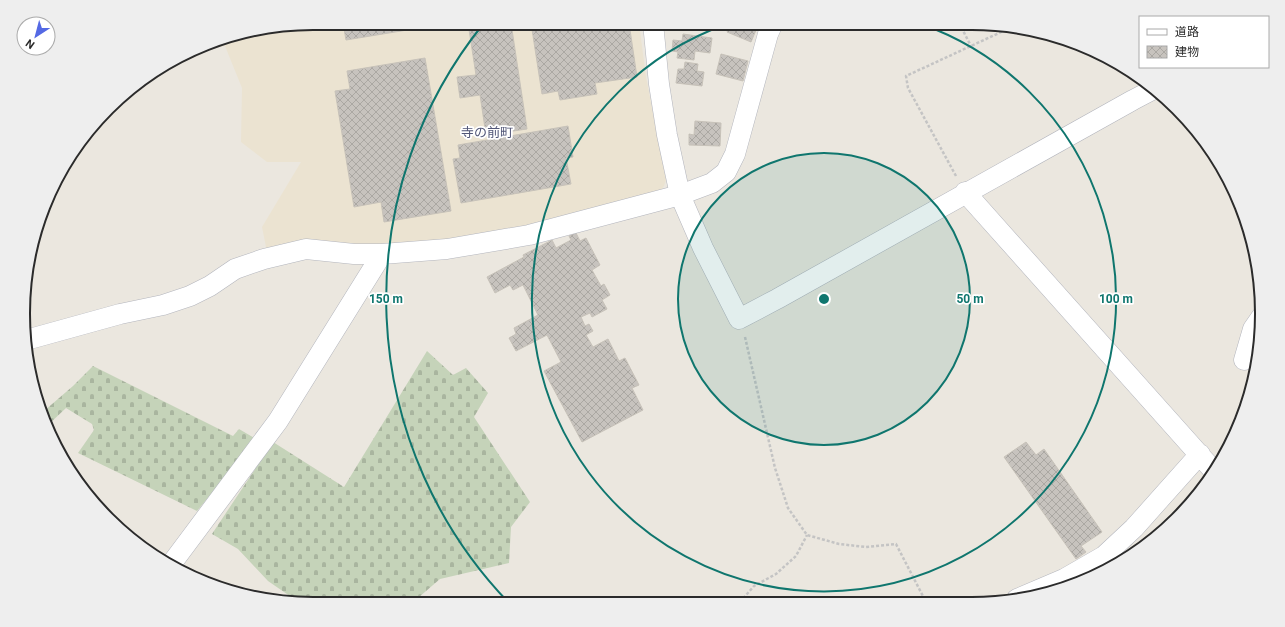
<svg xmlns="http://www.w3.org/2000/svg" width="1285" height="627" font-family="Roboto,'Noto Sans JP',sans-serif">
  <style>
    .education { fill: #ebe3d1 }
    .cemetery { fill: url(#cemetery-stones) }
    .building { fill: url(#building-cross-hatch); stroke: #c7c2b9 }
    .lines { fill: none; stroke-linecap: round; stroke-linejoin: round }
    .street-casing { stroke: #b3b5bd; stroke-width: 21 }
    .path { stroke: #c4c4c4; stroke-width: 2.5; stroke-dasharray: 3 2; stroke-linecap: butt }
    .street { stroke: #fff; stroke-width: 20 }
    .ring { fill: none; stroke: #0f766e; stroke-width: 2 }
    .labels { text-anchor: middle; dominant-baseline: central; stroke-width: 3.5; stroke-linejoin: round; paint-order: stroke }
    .quarter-label { font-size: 13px; fill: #515677; stroke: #fff }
    .rim { fill: none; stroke: #2b2b2b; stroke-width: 2 }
    .centre { fill: #0f766e; stroke: #fff; stroke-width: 2 }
    .ring-label { font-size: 12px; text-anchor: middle; font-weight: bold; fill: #0f766e; stroke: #fff; stroke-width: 3.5; stroke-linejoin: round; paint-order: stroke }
  </style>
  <defs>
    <pattern id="cemetery-stones" width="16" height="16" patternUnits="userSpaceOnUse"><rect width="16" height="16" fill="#c5d3b9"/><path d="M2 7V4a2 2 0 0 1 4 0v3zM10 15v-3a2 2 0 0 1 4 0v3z" fill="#a9b59f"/></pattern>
    <pattern id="building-cross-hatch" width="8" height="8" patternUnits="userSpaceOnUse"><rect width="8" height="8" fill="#c7c3be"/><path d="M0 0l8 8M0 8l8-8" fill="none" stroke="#aba8a3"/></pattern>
  </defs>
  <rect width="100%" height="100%" fill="#ebe7df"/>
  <path class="education" d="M 314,23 L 639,23 L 646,77 L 666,180 L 664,186 L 659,193 L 642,200 L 452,242 L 375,244 L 335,249 L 267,252 L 262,227 L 301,162 L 267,162 L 241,142 L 242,88 L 225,46 L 196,51 L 220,38 Z"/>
  <path class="cemetery" d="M 427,351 L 453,375 L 466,368 L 488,393 L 474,417 L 530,502 L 511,527 L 509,563 L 440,579 L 411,604 L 313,604 L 300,603 L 268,581 L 238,549 L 212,534 L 273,442 L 344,487 Z
    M 93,366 L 233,436 L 239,429 L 256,439 L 197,511 L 78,453 L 94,430 L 92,424 L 66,408 L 48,425 L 44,411 L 73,386 Z"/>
  <path class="building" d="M 343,23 L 450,23 L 346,40 Z
    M 468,23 L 511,23 L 527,129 L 486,135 L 480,95 L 460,98 L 457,77 L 476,75 Z
    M 531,23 L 629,23 L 637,77 L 595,83 L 597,94 L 560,100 L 558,91 L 542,94 Z
    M 731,23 L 759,23 L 751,42 L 727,32 Z
    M 683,34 L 712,38 L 710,53 L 695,51 L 694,60 L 677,58 L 678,52 L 672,51 L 673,40 L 682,41 Z
    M 233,36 L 234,39 L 211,43 L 220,38 Z
    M 721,54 L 748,61 L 743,81 L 716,74 Z
    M 425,58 L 451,211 L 384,222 L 381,202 L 354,207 L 335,91 L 350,89 L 347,71 Z
    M 685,62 L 698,64 L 697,71 L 704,72 L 702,86 L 676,83 L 678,69 L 684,69 Z
    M 695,121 L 721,123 L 720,146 L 689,145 L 689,134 L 694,135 Z
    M 568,126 L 573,157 L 566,158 L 571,184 L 461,203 L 453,159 L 460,158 L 458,145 Z
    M 576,233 L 580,241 L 586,238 L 600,265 L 592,270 L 601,286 L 604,284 L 610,295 L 602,300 L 607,309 L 592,317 L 590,313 L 581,317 L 585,326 L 589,324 L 593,331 L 586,335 L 593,347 L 608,339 L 619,361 L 625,358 L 639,385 L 632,388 L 643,410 L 582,442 L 544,371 L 561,362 L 547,335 L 516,351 L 509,338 L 516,334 L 514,328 L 538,315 L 523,285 L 513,290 L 510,285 L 495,293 L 487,277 L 524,257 L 523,255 L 552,240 L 556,248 L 571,240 L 569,236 Z
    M 1026,442 L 1036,455 L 1044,449 L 1102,532 L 1081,546 L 1086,552 L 1076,559 L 1004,457 Z"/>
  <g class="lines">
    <defs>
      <path id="street" d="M 653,23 L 659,84 L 667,135 L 680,195 L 703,248 L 739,319 L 777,299 L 1133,100 L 1154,89
        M 965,192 L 1213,470
        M 26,340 L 120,314 L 163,305 L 190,296 L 210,286 L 235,269 L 264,259 L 306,249 L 354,254 L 382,254 L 447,249 L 529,235 L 680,195 L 712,183 L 726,172 L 735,154 L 768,34 L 773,23
        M 1244,360 L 1253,329 L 1262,316
        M 172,563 L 278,421 L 382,254
        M 1017,599 L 1064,579 L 1104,556 L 1134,528 L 1200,454"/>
    </defs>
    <use href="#street" class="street-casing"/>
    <path class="path" d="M 959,23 L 971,46
      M 956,176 L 908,88 L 906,76 L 1012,27
      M 745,337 L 775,468 L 788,508 L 807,535 L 839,544 L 866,547 L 896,544 L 926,602
      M 740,602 L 754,586 L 776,574 L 796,556 L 807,535"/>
    <use href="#street" class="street"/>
  </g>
  <circle cx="824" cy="299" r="146" fill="#0f766e" fill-opacity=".12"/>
  <g class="ring">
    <circle cx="824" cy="299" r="146"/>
    <path d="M921 24A292 292 0 1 1 727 24"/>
    <path d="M509 603A438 438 0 0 1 484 23"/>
  </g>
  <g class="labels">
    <g class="quarter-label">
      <text x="487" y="132">寺の前町</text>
    </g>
  </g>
  <path d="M0 0H1285V627H0ZM313 30H972A283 283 0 0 1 1255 313V314A283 283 0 0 1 972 597H313A283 283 0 0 1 30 314V313A283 283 0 0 1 313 30Z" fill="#eee" fill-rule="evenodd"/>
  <path class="rim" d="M313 30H972A283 283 0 0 1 1255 313V314A283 283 0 0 1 972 597H313A283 283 0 0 1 30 314V313A283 283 0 0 1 313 30Z"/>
  <circle cx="824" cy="299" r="6" class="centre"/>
  <g class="ring-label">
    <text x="970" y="303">50 m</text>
    <text x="1116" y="303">100 m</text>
    <text x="386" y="303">150 m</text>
  </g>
  <rect x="1139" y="16" width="130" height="52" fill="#ffffff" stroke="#aaaaaa"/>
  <rect x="1147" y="29" width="20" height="6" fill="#ffffff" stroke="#aaaaaa"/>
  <text x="1175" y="36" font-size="12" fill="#2b2b2b">道路</text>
  <rect x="1147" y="46" width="20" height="12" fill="url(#building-cross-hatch)" stroke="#aaaaaa"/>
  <text x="1175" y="56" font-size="12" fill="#2b2b2b">建物</text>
  <g transform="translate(36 36) rotate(216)"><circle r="19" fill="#ffffff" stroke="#aaaaaa"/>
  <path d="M0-3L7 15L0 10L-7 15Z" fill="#5469e4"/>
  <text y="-6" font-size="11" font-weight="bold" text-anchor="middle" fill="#2b2b2b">N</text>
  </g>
</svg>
